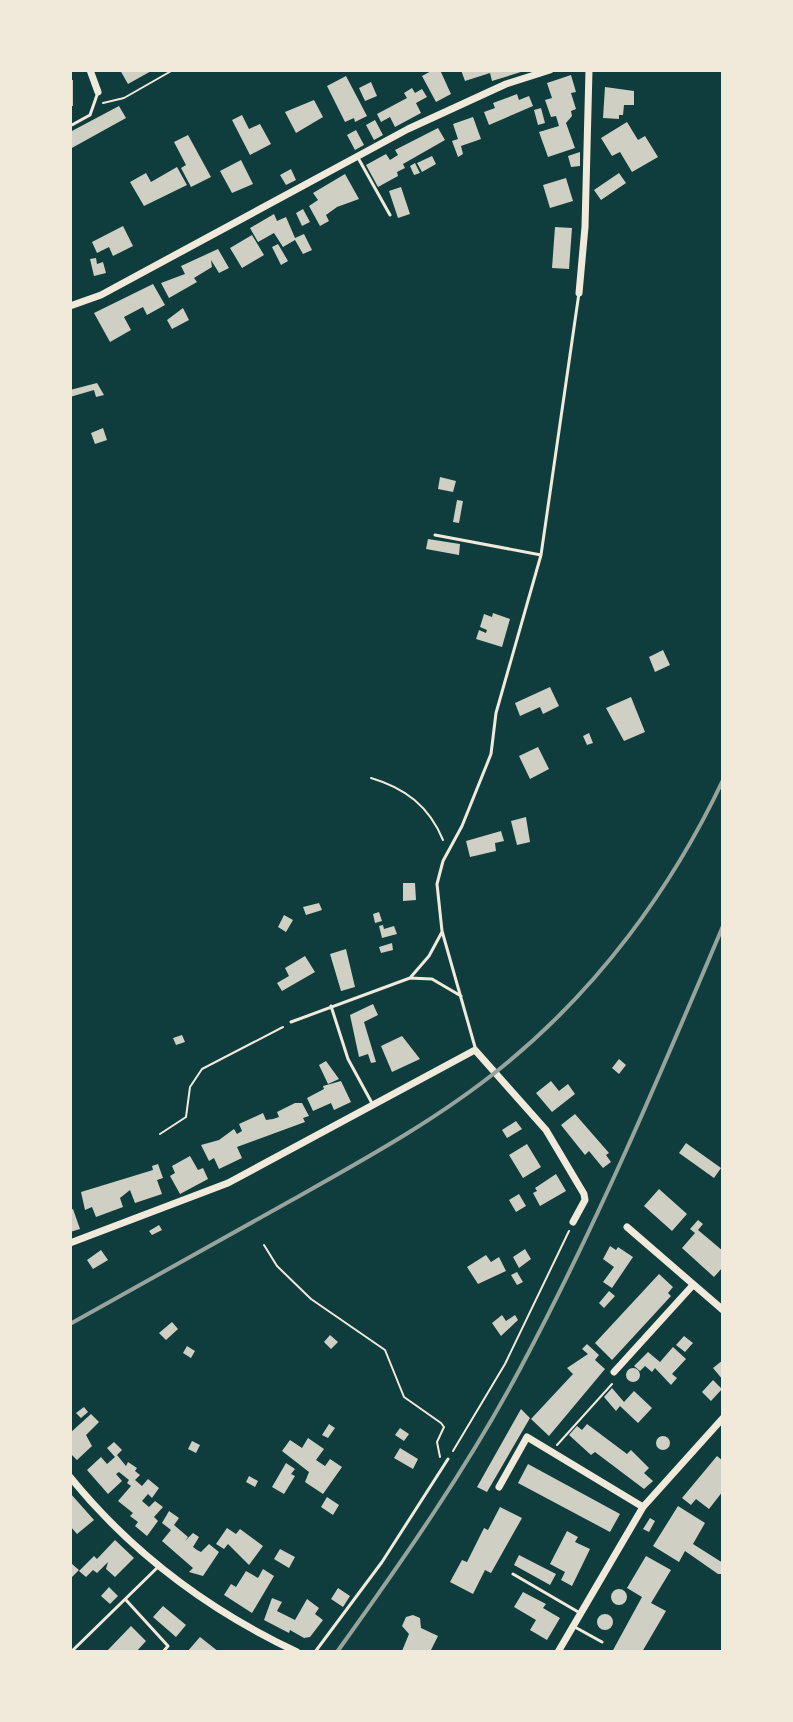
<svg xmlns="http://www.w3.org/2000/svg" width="793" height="1722" font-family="'DejaVu Sans',sans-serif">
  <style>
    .building { fill: #cfcfc3 }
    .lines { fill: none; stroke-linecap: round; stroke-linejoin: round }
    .path { stroke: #f1e9da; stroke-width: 2 }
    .service { stroke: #f1e9da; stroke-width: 3 }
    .minor { stroke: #f1e9da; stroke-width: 7 }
    .rail { stroke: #97a49c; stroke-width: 4 }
  </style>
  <rect width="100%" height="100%" fill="#0f3d3e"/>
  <path class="building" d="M 120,70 L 153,70 L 128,84 Z
    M 433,70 L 440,70 L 451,94 L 436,102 L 422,76 Z
    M 461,70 L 524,70 L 524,71 L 492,81 L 490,73 L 465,81 Z
    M 571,75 L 576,92 L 571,93 L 576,109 L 571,111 L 572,116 L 566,123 L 575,148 L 548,157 L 539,132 L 559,126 L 556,116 L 551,117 L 545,100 L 552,98 L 547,83 Z
    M 346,76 L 367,116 L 355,122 L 354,118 L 345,122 L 327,86 Z
    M 70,80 L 73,80 L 73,106 L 70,106 Z
    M 371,82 L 377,96 L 365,101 L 359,88 Z
    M 605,87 L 634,91 L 634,105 L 624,105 L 623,115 L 619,115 L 619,119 L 603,118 Z
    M 412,88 L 415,93 L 422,89 L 427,97 L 416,103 L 421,113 L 395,127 L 390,117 L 381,122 L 377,114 L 407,98 L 404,93 Z
    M 517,94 L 519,100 L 529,96 L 533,106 L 489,125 L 484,112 L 495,108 L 493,103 Z
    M 314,100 L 323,117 L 296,133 L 285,112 Z
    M 119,106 L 126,118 L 70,149 L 70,132 Z
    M 541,108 L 545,123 L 538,125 L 534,110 Z
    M 242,115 L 249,129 L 260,124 L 271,144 L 250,155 L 232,120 Z
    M 473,117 L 481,139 L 461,146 L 463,154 L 458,157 L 452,141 L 458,139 L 453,124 Z
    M 375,120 L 383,135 L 374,140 L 366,125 Z
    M 627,122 L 638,140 L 645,136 L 658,157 L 632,172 L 620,152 L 612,156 L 601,138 Z
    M 438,128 L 445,140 L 403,164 L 405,168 L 397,172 L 398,176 L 378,187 L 366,165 L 386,154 L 390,160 L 398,155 L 395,150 Z
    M 356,130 L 364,145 L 355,150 L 347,135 Z
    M 188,135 L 211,177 L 191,187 L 181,168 L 186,165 L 174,142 Z
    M 580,152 L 580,166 L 571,167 L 568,156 Z
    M 432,156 L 436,164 L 422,172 L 417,163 Z
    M 241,160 L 253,184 L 232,193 L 220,171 Z
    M 415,163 L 420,173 L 414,175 L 410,166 Z
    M 177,167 L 187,185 L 144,206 L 130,182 L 146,173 L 151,182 Z
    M 291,169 L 296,180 L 286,185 L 280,175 Z
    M 619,173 L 626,183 L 601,200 L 594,190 Z
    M 345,174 L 359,199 L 337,207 L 326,215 L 329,221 L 320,226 L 309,206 L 318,200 L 313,193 Z
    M 566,178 L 573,201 L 550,208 L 543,185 Z
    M 401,187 L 410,214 L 398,218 L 389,191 Z
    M 303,209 L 310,222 L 302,226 L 296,213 Z
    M 274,214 L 277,221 L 286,217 L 295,238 L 304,234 L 312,250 L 303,254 L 295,240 L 283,247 L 274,233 L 258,242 L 250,228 Z
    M 123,226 L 133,246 L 113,256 L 109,247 L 97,253 L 92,242 Z
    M 555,227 L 572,228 L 569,269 L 552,268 Z
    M 252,235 L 264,255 L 242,268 L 230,248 Z
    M 278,244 L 288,261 L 281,265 L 272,247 Z
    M 218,249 L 229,268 L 219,273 L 211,260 L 212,267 L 194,278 L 197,282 L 169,298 L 161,283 L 185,274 L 181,266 Z
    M 96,258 L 97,264 L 103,262 L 106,273 L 94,276 L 90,259 Z
    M 153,284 L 165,305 L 147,315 L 143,307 L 124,317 L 131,330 L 110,342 L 94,313 Z
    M 183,308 L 189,320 L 172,329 L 167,320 Z
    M 97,383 L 104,395 L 96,397 L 94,390 L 70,397 L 70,390 Z
    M 103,428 L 107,440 L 95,444 L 91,433 Z
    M 440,477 L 456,481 L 453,492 L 438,489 Z
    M 457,500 L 463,501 L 459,523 L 453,522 Z
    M 428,539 L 460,544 L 459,555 L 426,549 Z
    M 493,613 L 510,619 L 502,647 L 476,639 L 479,630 L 486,633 L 487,630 L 480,627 L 484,614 L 492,617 Z
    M 663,650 L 670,665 L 655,672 L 649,657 Z
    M 550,687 L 559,706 L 543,714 L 540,707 L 520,716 L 515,703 Z
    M 631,697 L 645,732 L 624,741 L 606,708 Z
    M 589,733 L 593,743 L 587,745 L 583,736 Z
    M 538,747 L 549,769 L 530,779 L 519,756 Z
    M 526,817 L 530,842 L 517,845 L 511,821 Z
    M 501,831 L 504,841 L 495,843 L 496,851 L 470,857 L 466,841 Z
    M 403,883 L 415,883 L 416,900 L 403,901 Z
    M 319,903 L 322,910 L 306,915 L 303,907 Z
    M 379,912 L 382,921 L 375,923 L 373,914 Z
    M 284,915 L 293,920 L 286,932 L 278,927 Z
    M 383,925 L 384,929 L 394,926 L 397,934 L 382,938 L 379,926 Z
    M 392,943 L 393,950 L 381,953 L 379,947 Z
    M 346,949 L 355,987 L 341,991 L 330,954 Z
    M 305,956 L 315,972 L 282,991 L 277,983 L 289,976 L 285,968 Z
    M 373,1004 L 378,1015 L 364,1022 L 376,1062 L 371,1063 L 368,1054 L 359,1057 L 350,1015 Z
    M 182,1035 L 185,1042 L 176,1045 L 173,1038 Z
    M 402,1036 L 420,1059 L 392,1072 L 381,1046 Z
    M 619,1059 L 626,1065 L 619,1074 L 612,1068 Z
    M 326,1061 L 339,1079 L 328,1084 L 319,1065 Z
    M 341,1081 L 351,1102 L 334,1110 L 331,1103 L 313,1111 L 307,1098 L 324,1089 L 323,1086 Z
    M 551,1081 L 559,1091 L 568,1084 L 575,1094 L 552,1112 L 536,1093 Z
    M 295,1103 L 302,1103 L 309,1116 L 303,1118 L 305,1122 L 237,1147 L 242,1158 L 219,1169 L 214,1158 L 209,1161 L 201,1145 L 219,1140 L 234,1129 L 237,1134 L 242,1131 L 239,1124 L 263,1113 L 266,1120 L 273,1119 L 279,1117 L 277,1112 Z
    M 575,1114 L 609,1153 L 606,1155 L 611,1162 L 603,1168 L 589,1151 L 585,1155 L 561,1125 Z
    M 516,1121 L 522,1129 L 507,1138 L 502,1130 Z
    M 686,1143 L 721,1168 L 714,1178 L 679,1153 Z
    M 527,1144 L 541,1167 L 523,1178 L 509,1155 Z
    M 190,1156 L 198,1170 L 203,1168 L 208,1179 L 180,1194 L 170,1176 L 175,1173 L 172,1166 Z
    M 158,1164 L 163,1178 L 157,1180 L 162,1194 L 135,1203 L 130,1190 L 120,1198 L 123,1207 L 96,1217 L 92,1207 L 85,1210 L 81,1192 L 153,1170 L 152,1166 Z
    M 556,1174 L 566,1191 L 540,1206 L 533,1193 L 537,1191 L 535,1188 Z
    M 659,1189 L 687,1214 L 672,1231 L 644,1206 Z
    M 519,1194 L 526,1206 L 516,1212 L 509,1200 Z
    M 73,1209 L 80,1229 L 70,1232 L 70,1210 Z
    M 698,1220 L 703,1224 L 698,1230 L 723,1251 L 723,1267 L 714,1277 L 682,1248 L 695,1233 L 690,1229 Z
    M 159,1225 L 162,1230 L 152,1235 L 149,1231 Z
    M 610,1246 L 616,1250 L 618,1247 L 633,1257 L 612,1288 L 603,1282 L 614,1267 L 603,1259 Z
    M 525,1249 L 531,1259 L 519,1268 L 513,1257 Z
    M 101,1250 L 108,1260 L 93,1269 L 87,1260 Z
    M 486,1255 L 491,1262 L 499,1257 L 506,1271 L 478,1284 L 467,1267 Z
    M 517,1272 L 523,1282 L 517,1285 L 511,1275 Z
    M 659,1274 L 673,1287 L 668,1293 L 671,1296 L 612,1360 L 595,1343 Z
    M 609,1291 L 615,1296 L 604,1308 L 599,1303 Z
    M 502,1315 L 506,1321 L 515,1315 L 518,1320 L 501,1336 L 492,1323 Z
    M 172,1322 L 178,1329 L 166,1340 L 159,1333 Z
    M 330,1335 L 338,1342 L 331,1349 L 324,1342 Z
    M 684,1336 L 693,1343 L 685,1352 L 676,1345 Z
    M 587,1344 L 599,1355 L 595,1360 L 605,1369 L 549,1436 L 531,1419 L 573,1374 L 567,1368 L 588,1354 L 582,1349 Z
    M 187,1346 L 195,1351 L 191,1358 L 183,1353 Z
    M 673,1347 L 686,1359 L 672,1374 L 677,1378 L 671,1385 L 655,1368 L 652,1372 L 645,1366 L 640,1371 L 634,1366 L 648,1352 L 660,1362 Z
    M 723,1360 L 723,1380 L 713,1368 Z
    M626 1375a7 7 0 1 1 14 0a7 7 0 1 1-14 0Z
    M 713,1380 L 722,1389 L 711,1401 L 702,1392 Z
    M 612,1388 L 624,1402 L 634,1391 L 652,1408 L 638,1423 L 620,1406 L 616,1411 L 604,1397 Z
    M 84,1407 L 88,1412 L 81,1418 L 76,1413 Z
    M 521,1409 L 530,1418 L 487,1492 L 477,1487 Z
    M 91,1414 L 99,1422 L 86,1435 L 92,1446 L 77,1460 L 70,1453 L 70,1433 Z
    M 329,1424 L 335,1428 L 328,1438 L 322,1435 Z
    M 587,1424 L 627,1454 L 631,1450 L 649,1468 L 644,1473 L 653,1481 L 644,1489 L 595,1452 L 591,1455 L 569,1435 L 577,1426 L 582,1430 Z
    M 400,1428 L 409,1434 L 404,1441 L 395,1435 Z
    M656 1443a7 7 0 1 1 14 0a7 7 0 1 1-14 0Z
    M 308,1438 L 324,1449 L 316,1460 L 325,1466 L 330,1459 L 342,1467 L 323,1494 L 305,1482 L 309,1472 L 282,1451 L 290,1440 L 302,1448 Z
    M 192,1441 L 200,1445 L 196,1453 L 188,1449 Z
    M 114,1442 L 122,1450 L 117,1455 L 126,1466 L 128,1462 L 137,1468 L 135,1471 L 140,1475 L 135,1480 L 142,1486 L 148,1479 L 159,1488 L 152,1498 L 148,1494 L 142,1501 L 149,1507 L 155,1501 L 163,1507 L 154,1517 L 158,1521 L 147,1536 L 135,1526 L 138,1522 L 130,1516 L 133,1513 L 118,1501 L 131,1486 L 127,1483 L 129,1480 L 119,1472 L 116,1474 L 122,1481 L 108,1494 L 87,1470 L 101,1457 L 107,1464 L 115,1457 L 107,1448 Z
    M 400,1448 L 418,1459 L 413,1469 L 394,1458 Z
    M 717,1456 L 723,1461 L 723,1491 L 709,1509 L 696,1499 L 691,1505 L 682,1498 Z
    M 286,1463 L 295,1469 L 291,1474 L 295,1476 L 284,1494 L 272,1487 Z
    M 528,1464 L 620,1514 L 610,1532 L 518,1483 Z
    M 249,1476 L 258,1481 L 255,1487 L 246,1482 Z
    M 70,1493 L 94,1520 L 77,1534 L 70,1526 Z
    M 327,1497 L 339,1505 L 333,1515 L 321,1507 Z
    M 678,1506 L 705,1523 L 693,1544 L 723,1563 L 723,1574 L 718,1574 L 685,1551 L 679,1562 L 653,1546 Z
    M 500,1507 L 522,1518 L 491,1573 L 485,1570 L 473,1594 L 450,1582 L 462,1560 L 467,1562 L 484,1528 L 488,1530 Z
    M 169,1511 L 179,1518 L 174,1525 L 188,1537 L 185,1541 L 193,1533 L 199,1537 L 193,1547 L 197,1550 L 201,1552 L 209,1544 L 219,1552 L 203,1576 L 189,1572 L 193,1568 L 162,1541 L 171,1530 L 162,1523 Z
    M 650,1518 L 655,1521 L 649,1532 L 643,1529 Z
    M 227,1528 L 236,1534 L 240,1529 L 263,1546 L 249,1565 L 228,1544 L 224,1549 L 216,1544 Z
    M 567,1531 L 578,1537 L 575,1542 L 590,1549 L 572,1586 L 561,1580 L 565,1572 L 550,1564 Z
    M 115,1540 L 134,1558 L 115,1577 L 106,1569 L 108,1562 L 97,1573 L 93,1570 L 86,1577 L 79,1571 L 94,1556 L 97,1559 Z
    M 280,1549 L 295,1557 L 289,1568 L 274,1559 Z
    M 519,1555 L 556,1574 L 550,1585 L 514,1565 Z
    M 646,1556 L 671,1570 L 651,1603 L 666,1611 L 642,1652 L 612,1652 L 642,1597 L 627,1588 Z
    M 72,1564 L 79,1570 L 70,1579 L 70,1567 Z
    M 263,1569 L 274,1576 L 252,1613 L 224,1595 L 231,1584 L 236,1587 L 246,1571 L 258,1578 Z
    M 109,1587 L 118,1596 L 110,1604 L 101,1596 Z
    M 338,1588 L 350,1596 L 343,1607 L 331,1599 Z
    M611 1597a8 8 0 1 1 16 0a8 8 0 1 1-16 0Z
    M 523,1592 L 546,1604 L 543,1608 L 560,1618 L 547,1640 L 530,1630 L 536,1620 L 514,1607 Z
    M 272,1598 L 282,1602 L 277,1611 L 295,1620 L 307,1599 L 319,1608 L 315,1614 L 323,1620 L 310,1637 L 304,1638 L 290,1630 L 289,1633 L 264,1620 Z
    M 163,1606 L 186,1625 L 176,1637 L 153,1617 Z
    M597 1622a8 8 0 1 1 16 0a8 8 0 1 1-16 0Z
    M 413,1615 L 420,1618 L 421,1628 L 438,1636 L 430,1652 L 402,1651 L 409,1634 L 402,1626 L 406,1617 Z
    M 131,1626 L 146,1641 L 136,1652 L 106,1652 Z
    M 200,1637 L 219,1652 L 187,1652 Z"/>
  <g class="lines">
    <path class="path" d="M 103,103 L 124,98 L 173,70
      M 371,778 C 405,788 429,806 443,840
      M 160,1134 L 186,1117 L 190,1087 L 202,1069 L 283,1027
      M 264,1245 L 277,1266 L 311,1299 L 385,1350 L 404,1397 L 441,1423 L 444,1427 L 437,1442 L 440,1457
      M 557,1445 L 612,1384
      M 453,1451 L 505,1364 L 569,1231"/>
    <path class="service" d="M 70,126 L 90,115 L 97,95
      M 357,156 L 390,215
      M 435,535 L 541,555
      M 410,978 L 429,956 L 442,932
      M 331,1006 L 348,1059 L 373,1105
      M 291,1022 L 410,978 L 432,979 L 461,996
      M 475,1047 L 442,931 L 437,884 L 443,861 L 462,826 L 491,754 L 496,713 L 541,555 L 579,293
      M 513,1574 L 580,1613
      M 126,1600 L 168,1646 L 163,1652
      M 573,1626 L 602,1642
      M 71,1652 L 159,1566
      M 315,1652 L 382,1562 L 448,1459"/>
    <path class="minor" d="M 90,70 L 98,92
      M 579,293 L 585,227 L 589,70
      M 70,306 L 101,295 L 408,129 L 506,84 L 550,70
      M 627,1227 L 723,1310
      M 70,1243 L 228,1183 L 475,1050 L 546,1130 L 584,1194 L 585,1200 L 573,1222
      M 614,1372 L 693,1285
      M 70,1477 C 131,1552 210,1611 297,1652
      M 499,1487 L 527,1437 L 643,1507
      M 558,1652 L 643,1507 L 723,1418"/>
    <path class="rail" d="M 70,1324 C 144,1283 218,1241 292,1200 C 365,1159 438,1119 502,1067 C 597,990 671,890 723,780
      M 337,1652 C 403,1560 468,1467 521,1367 C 597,1224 660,1075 723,926"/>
  </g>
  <rect width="793" height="1722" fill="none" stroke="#f1e9da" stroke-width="144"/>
</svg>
